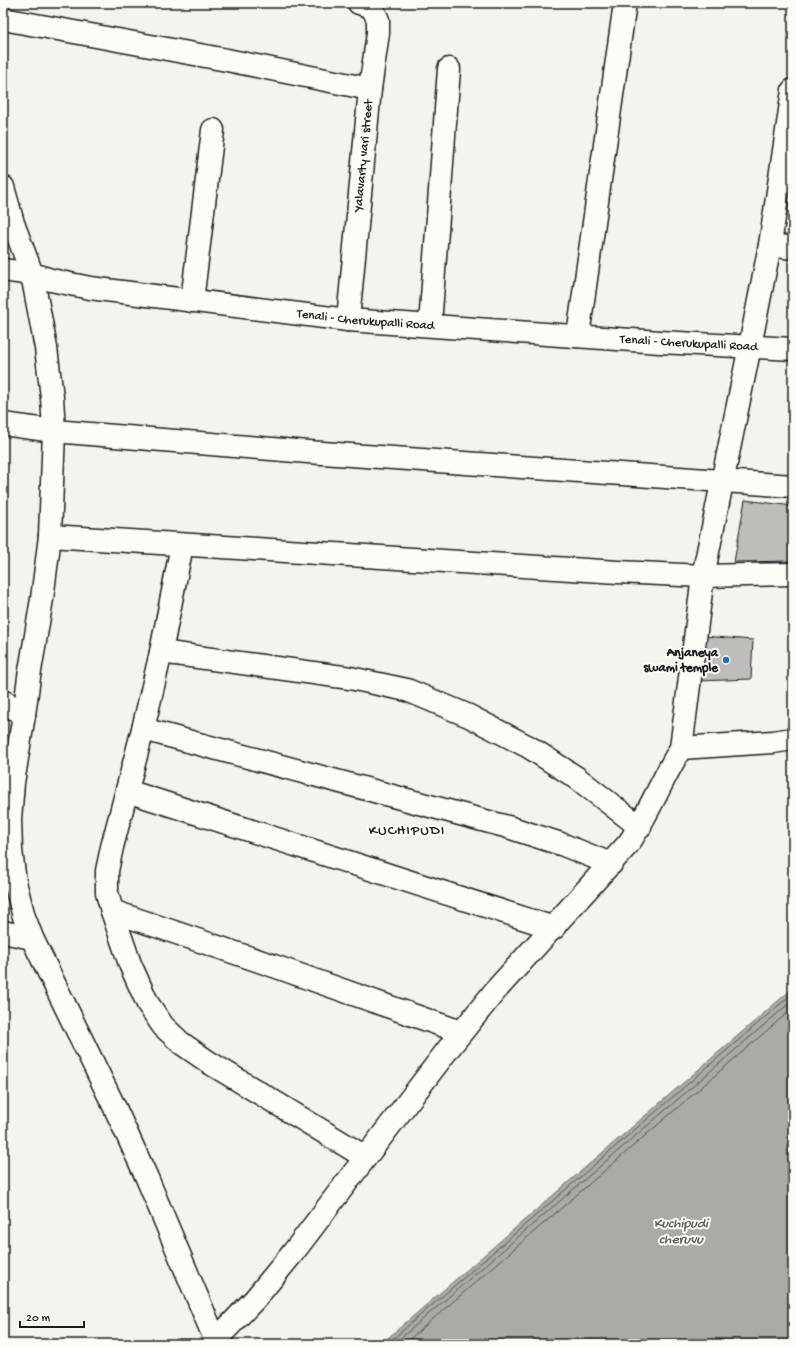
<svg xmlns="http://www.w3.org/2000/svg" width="796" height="1347" font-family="'Gochi Hand',sans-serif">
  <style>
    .water { fill: #abaaa6; stroke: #72716f }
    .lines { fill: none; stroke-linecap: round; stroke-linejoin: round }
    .shore { stroke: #555553; stroke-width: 1 }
    .building { fill: #bebdba; stroke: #1c1c1c }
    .minor-casing { stroke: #1c1c1c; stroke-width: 25 }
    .major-casing { stroke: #1c1c1c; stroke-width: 25 }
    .minor { stroke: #fdfcf7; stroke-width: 22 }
    .major { stroke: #fdfcf7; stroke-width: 22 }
    .poi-dot { fill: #1f6fb2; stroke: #fdfcf7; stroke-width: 1.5 }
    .labels { text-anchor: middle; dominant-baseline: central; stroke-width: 4; stroke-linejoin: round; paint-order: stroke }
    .street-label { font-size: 13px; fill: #1c1c1c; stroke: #fdfcf7 }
    .poi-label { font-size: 13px; font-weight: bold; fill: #1c1c1c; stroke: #fdfcf7; text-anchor: end }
    .water-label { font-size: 14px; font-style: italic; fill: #5c5c5a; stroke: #fdfcf7 }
    .quarter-label { font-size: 15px; letter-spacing: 1px; fill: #1c1c1c; stroke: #fdfcf7 }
  </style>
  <rect width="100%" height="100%" fill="#f4f3ee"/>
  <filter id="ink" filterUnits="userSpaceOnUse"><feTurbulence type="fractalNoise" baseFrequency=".025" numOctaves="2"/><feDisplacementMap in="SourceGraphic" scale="8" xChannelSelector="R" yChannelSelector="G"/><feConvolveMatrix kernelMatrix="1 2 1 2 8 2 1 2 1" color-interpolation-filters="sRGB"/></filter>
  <g filter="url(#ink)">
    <path class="water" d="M 793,988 L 793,1344 L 381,1344 Z"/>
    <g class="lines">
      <path class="shore" d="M 387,1344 L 793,993
        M 394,1344 L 793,1000
        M 404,1344 L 793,1008"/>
    </g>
    <path class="building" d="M 745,500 L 793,506 L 793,561 L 734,562 Z
      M 703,636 L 753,640 L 751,679 L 698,681 Z"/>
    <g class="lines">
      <defs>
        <g id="minor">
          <path d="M 3,19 L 227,60 L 370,89"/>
          <path d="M 770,245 L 793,248"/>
          <path d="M 3,270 L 32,274 L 46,348 L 52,397 L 54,431 L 50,536 L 42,599 L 29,677 L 24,715 L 13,783 L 10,819 L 11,850 L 15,882 L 24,917 L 32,938 L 115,1108 L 147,1178 L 217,1344"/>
          <path d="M 192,301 L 213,130"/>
          <path id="s1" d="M 348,320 L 370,89 L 378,33 L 378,20 L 374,11 L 369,6 L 359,3"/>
          <path d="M 430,325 L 449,69"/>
          <path d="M 578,336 L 625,3"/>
          <path d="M 3,424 L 54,431 L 308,452 L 793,486"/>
          <path d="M 50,536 L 618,572 L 703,576 L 793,574"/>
          <path d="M 182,545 L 161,652 L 143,729 L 112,847 L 107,871 L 107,893 L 112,911 L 130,964 L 148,1004 L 163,1026 L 181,1043 L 210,1063 L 365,1157"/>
          <path d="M 161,652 L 350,678 L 407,690 L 469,716 L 529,747 L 577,778 L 640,827"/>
          <path d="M 3,701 L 24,715"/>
          <path d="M 143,729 L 508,827 L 561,844 L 611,864"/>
          <path d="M 681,748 L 703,576 L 750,346 L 770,245 L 793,90"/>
          <path d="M 127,791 L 554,928"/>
          <path d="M 112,911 L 274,966 L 461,1032"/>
          <path d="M 3,932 L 32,938"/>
          <path d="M 212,1344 L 255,1299 L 292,1254 L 449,1048 L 495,991 L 629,843 C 649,813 662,779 681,748 L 773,742 L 793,739"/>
        </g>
        <g id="major">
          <path id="s2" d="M 3,187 L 13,223 L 32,274 L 51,280 L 90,288 L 348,320 L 660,342 L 793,349"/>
        </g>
      </defs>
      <use href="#minor" class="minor-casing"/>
      <use href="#major" class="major-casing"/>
      <use href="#minor" class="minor"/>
      <use href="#major" class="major"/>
    </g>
  </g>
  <circle class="poi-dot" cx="726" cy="660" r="4"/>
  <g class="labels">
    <g class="street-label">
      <text stroke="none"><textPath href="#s1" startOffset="165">Yalavarty vari street</textPath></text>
      <text stroke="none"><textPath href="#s2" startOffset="429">Tenali - Cherukupalli Road</textPath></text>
      <text stroke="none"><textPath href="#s2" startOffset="753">Tenali - Cherukupalli Road</textPath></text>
    </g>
    <g class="poi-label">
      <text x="718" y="653">Anjaneya<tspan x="718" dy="15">swami temple</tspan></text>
    </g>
    <g class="water-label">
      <text x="681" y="1224">Kuchipudi<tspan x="681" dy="16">cheruvu</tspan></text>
    </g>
    <g class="quarter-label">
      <text x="407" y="831">KUCHIPUDI</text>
    </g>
  </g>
  <rect width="796" height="1347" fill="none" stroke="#fdfcf7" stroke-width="16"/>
  <rect x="8" y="8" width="780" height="1331" fill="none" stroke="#1c1c1c" stroke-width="1.5" filter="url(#ink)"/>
  <path d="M20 1321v6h64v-6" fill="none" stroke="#1c1c1c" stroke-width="2"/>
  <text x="26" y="1321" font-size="12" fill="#1c1c1c" stroke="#fdfcf7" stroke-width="3" paint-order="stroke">20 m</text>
</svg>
